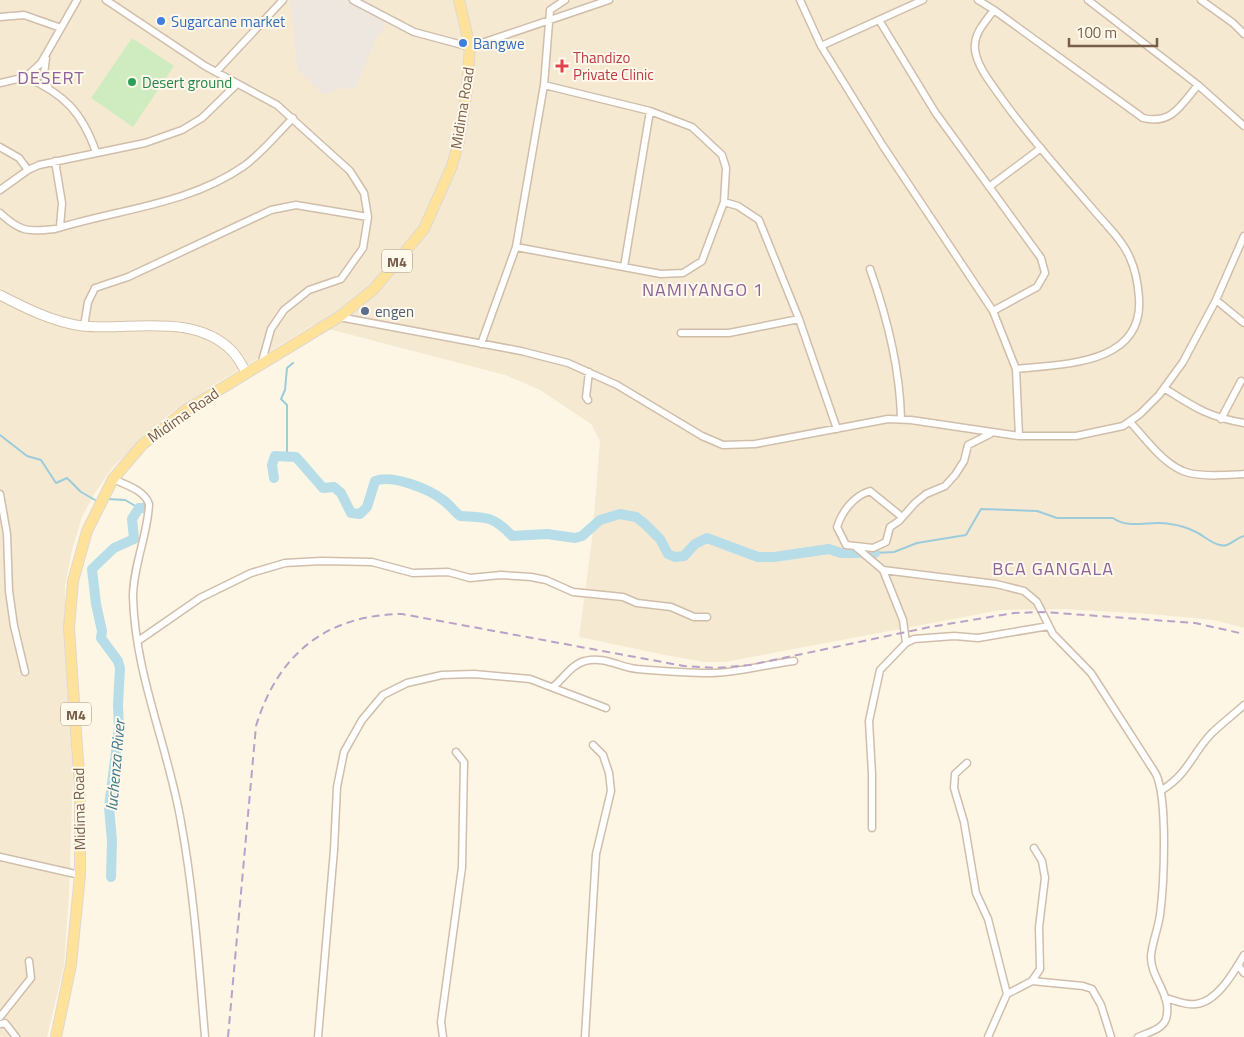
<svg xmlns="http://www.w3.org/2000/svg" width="1244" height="1037" font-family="'Titillium Web',sans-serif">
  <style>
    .residential { fill: #f6e9d2 }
    .industrial { fill: #ede7df }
    .green { fill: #cfecc1 }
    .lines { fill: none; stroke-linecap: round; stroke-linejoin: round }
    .stream { stroke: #9cccdb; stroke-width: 2 }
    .river { stroke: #b7dde9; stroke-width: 10 }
    .street-casing { stroke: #d0beaa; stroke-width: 9 }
    .secondary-casing { stroke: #d5c1a9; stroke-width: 11 }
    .primary-casing { stroke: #dfd8d3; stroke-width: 12 }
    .street { stroke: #fff; stroke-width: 6 }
    .secondary { stroke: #fff; stroke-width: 9 }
    .primary { stroke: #ffe29a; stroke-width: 10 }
    .rail { stroke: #baa1c8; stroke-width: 2; stroke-dasharray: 8 5; stroke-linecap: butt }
    .shop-dot { fill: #3f7fe0; stroke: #fff9ec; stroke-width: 2 }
    .health-dot { fill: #e0444e; stroke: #fff9ec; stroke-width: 2 }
    .leisure-dot { fill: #2e9e5b; stroke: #fff9ec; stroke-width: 2 }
    .service-dot { fill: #5c6f8a; stroke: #fff9ec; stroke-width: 2 }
    .labels { text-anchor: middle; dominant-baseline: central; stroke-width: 4; stroke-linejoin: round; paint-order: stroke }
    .shield { fill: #fff9ec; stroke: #a08c79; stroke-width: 1 }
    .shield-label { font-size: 14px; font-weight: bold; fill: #785d48 }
    .shop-label { font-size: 15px; fill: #366cbe; stroke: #fff9ec; text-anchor: start }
    .health-label { font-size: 15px; fill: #be3a42; stroke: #fff9ec; text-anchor: start }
    .leisure-label { font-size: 15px; fill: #27864d; stroke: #fff9ec; text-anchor: start }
    .street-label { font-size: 15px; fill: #785d48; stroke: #fff9ec }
    .service-label { font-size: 15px; fill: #4e5e75; stroke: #fff9ec; text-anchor: start }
    .water-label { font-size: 16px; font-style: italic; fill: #407a8d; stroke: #fff9ec }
    .quarter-label { font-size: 18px; letter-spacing: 1px; fill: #8e639c; stroke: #fff9ec }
  </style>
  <rect width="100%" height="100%" fill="#fef6e4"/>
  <path class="residential" d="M 0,0 L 1244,0 L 1244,628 L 1214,620 L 1149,614 L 1064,609 L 1001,610 L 725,662 L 705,662 L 670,656 L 579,637 L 592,539 L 600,441 L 591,424 L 540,390 L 505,375 L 313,325 L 209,388 L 167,416 L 112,468 L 95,493 L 82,517 L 72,550 L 65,586 L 67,680 L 73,778 L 69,895 L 64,966 L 47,1037 L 0,1037 Z"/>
  <path class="industrial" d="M 290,0 L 366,0 L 387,13 L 385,26 L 376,38 L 355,89 L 342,88 L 324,95 L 298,70 Z"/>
  <path class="green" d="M 132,38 L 174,66 L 133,127 L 91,98 Z"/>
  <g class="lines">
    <path class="stream" d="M 0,435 L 27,456 L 41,460 L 56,483 L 67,478 L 81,492 L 95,500
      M 287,456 L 287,405 L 281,399 L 285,390 L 287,368 L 293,363
      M 107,499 L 125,500 L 139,508
      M 875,553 L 894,552 L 917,543 L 966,535 L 981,509 L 1037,511 L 1057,518 L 1113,518 C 1129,530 1151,520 1170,524 C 1178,525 1188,528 1196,532 C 1204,536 1211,543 1220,545 C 1229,548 1235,538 1244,536"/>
    <path class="river" d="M 274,478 L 272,465 L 275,456 L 296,457 L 323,488 L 334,487 L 341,493 L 351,513 L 360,514 L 367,507 L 375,481 C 392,474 429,489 443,500 C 449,504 454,511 460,516 C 485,517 494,516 512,536 L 547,534 L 575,538 L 582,536 L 600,520 L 620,514 L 636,517 L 645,524 L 660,539 L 668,554 L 675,557 L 684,556 L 695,544 L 707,538 L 758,557 L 774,557 L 829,549 L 841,553 L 859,553
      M 865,553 L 875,553
      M 111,877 L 112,841 L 109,807 L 119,728 L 118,705 L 120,668 L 118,661 L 101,638 L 102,631 L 96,604 L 92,569 L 114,548 L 134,539 L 132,519 L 139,508 L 147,508"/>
    <defs>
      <path id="street" d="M 106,0 L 205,66 L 277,105 L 350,171 L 364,193 L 368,217 L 363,248 L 341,279 L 309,290 L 284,310 L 271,329 L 261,365
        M 353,0 L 414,32 L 470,47 L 609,0
        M 800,0 L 821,46 L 883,146 L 993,311 L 1016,369 L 1019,436
        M 978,0 L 994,10 C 985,22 973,34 975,50 C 978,69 992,84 1002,99 C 1029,137 1061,172 1091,207 C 1104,223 1122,239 1130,258 C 1136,271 1138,284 1139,298 C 1144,365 1063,364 1016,369
        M 1088,0 L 1198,85 L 1244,126
        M 1201,0 L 1233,23 L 1244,34
        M 994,10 L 1143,118 C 1172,125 1181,105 1198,85
        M 0,17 L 24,15 L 61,28
        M 879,20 L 935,112 L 1041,258 L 1045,273 L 1037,287 L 993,311
        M 821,46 L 923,0
        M 46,58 L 44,74 L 48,87
        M 216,72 L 283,0
        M 26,77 C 64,94 82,112 96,152
        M 0,83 L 26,77 L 41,63 L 77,0
        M 0,147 L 19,158 L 28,170
        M 55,161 L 62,203 L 60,227
        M 989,187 L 1041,148
        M 0,190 L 28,170 L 39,165 L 145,143 L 182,130 L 202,118 L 237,84
        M 724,202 L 738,206 L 759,220 L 799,319 L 837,429
        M 0,213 C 20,232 28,232 55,229 C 118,209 188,205 244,166 C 262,153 277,134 293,118
        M 516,247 L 544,85 L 550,10 L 565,0
        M 624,267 L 650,111
        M 870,269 C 887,317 900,368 901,419
        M 1216,300 L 1244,323
        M 339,317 L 521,351 L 568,363 L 617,385 L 702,436 L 723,445 L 755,444 L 888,419 L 911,420 L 1019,436 L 1076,436 L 1123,426 L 1140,414 L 1159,395 L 1183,362 L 1216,300 L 1244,236
        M 84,326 L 88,302 L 95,288 L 128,277 L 271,210 L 296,205 L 368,217
        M 681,333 L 729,333 L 799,319
        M 481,344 L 516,247 L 661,274 L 683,273 L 702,261 L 724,202 L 726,168 L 722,155 L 692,127 L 650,111 L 544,85
        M 1164,388 C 1194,407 1208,417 1244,423
        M 588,400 L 586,397 L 589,372
        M 1221,419 L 1241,381
        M 1130,422 C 1146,439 1165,467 1189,473 C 1206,477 1227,475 1244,474
        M 113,479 C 126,485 144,490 149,504 C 148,535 133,565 133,597 C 135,675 168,746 181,822 C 194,893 199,965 205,1037
        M 0,494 L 7,534 L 9,591 L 14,626 L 25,672
        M 902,517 L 870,491 C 854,496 842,511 837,527 L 846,545 L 873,548 L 886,542 L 890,527 L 899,521 L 915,503 L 926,494 L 945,486 L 955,475 L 964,461 L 968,445 L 990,434
        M 857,548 L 883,570 L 996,584 L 1024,591 L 1037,602 L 1053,634 L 1091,673 L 1156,774 C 1168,800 1164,885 1160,915 C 1158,929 1152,943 1151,956 C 1150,978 1173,995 1166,1019 C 1163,1029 1147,1033 1138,1037
        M 883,570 L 903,620 L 906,643
        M 138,641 L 200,598 L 251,573 L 285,563 L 321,561 L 372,562 L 413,573 L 448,572 L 470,578 L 501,575 L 531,577 L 546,580 L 573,592 L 623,597 L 637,603 L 671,607 L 694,617 L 707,617
        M 553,687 C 563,679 572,664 585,661 C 604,656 619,667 637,669 C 661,671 686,673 710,673 C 738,673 767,664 794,661
        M 967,763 L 955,774 L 954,788 L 964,822 L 976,893 L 988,919 L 1007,994 L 988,1037
        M 1162,790 C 1188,774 1192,754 1211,734 C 1221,724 1233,715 1244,705
        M 872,828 L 872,774 L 869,721 L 880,670 L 906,643 L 914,639 L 954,636 L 978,638 L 1049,626
        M 0,857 L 80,875
        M 1238,965 L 1244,973
        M 1032,981 L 1083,986 L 1092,989 L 1101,1005 L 1111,1037
        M 1007,994 L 1032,981 L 1040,969 L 1039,927 L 1045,878 L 1042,861 L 1034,848
        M 1165,998 C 1175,1000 1186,1006 1196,1004 C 1217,1002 1234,972 1244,955
        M 0,1017 L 31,978 L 29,961
        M 0,1024 L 5,1023 L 16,1037
        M 318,1037 L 334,850 L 337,787 L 344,752 L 362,720 L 383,695 L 407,683 L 442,675 L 474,674 L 530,679 L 606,708
        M 443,1037 L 441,1022 L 462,867 L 464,762 L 456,752
        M 585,1037 L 596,854 L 611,791 L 609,773 L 603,755 L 593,745"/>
      <path id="secondary" d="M 0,295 C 25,308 53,322 82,326 C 130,331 194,312 232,351 C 238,357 242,366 247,373"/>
      <path id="primary" d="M 56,1037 L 71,965 L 80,875 L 80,790 L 69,628 L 73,581 L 87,531 L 113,479 L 142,445 L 186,410 L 339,317 L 374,289 L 424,229 L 452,166 L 459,141 L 467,88 L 470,47 L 459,0"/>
    </defs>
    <use href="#street" class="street-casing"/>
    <use href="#secondary" class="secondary-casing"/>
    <use href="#primary" class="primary-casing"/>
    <use href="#street" class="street"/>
    <use href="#secondary" class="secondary"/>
    <use href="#primary" class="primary"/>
    <path class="rail" d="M 228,1037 L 256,726 C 278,654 326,615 402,614 L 684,666 L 716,668 L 750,665 L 930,627 L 1014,613 L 1043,612 L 1195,623 L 1244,634"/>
  </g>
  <g class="shop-dot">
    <circle cx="161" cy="21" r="5"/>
    <circle cx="463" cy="43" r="5"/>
  </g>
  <path class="health-dot" d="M559.5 58.5h5v5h5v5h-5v5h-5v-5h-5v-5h5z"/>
  <circle class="leisure-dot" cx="132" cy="82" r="5"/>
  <circle class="service-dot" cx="365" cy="311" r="5"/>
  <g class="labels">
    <g class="shield">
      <rect x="382" y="249.5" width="30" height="23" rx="4"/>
      <rect x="61" y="702.5" width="30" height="23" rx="4"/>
    </g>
    <g class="shield-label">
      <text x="397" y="261">M4</text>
      <text x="76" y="714">M4</text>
    </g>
    <g class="shop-label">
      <text x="171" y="21">Sugarcane market</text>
      <text x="473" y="43">Bangwe</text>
    </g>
    <g class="health-label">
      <text x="573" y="57">Thandizo<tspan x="573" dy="17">Private Clinic</tspan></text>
    </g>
    <g class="leisure-label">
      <text x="142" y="82">Desert ground</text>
    </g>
    <g class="street-label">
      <text transform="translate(462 108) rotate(-81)">Midima Road</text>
      <text transform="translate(183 415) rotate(-35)">Midima Road</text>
      <text transform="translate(79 809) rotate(-91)">Midima Road</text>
    </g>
    <g class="service-label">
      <text x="375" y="311">engen</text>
    </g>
    <g class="water-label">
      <text transform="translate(115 765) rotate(-85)">luchenza River</text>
    </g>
    <g class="quarter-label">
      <text x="51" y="77">DESERT</text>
      <text x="703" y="289">NAMIYANGO 1</text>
      <text x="1053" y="568">BCA GANGALA</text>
    </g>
  </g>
  <path d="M1069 38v8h88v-8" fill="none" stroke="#785d48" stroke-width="2.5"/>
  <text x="1076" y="38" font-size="15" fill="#785d48" stroke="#fff9ec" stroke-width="4" paint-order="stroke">100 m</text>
</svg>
